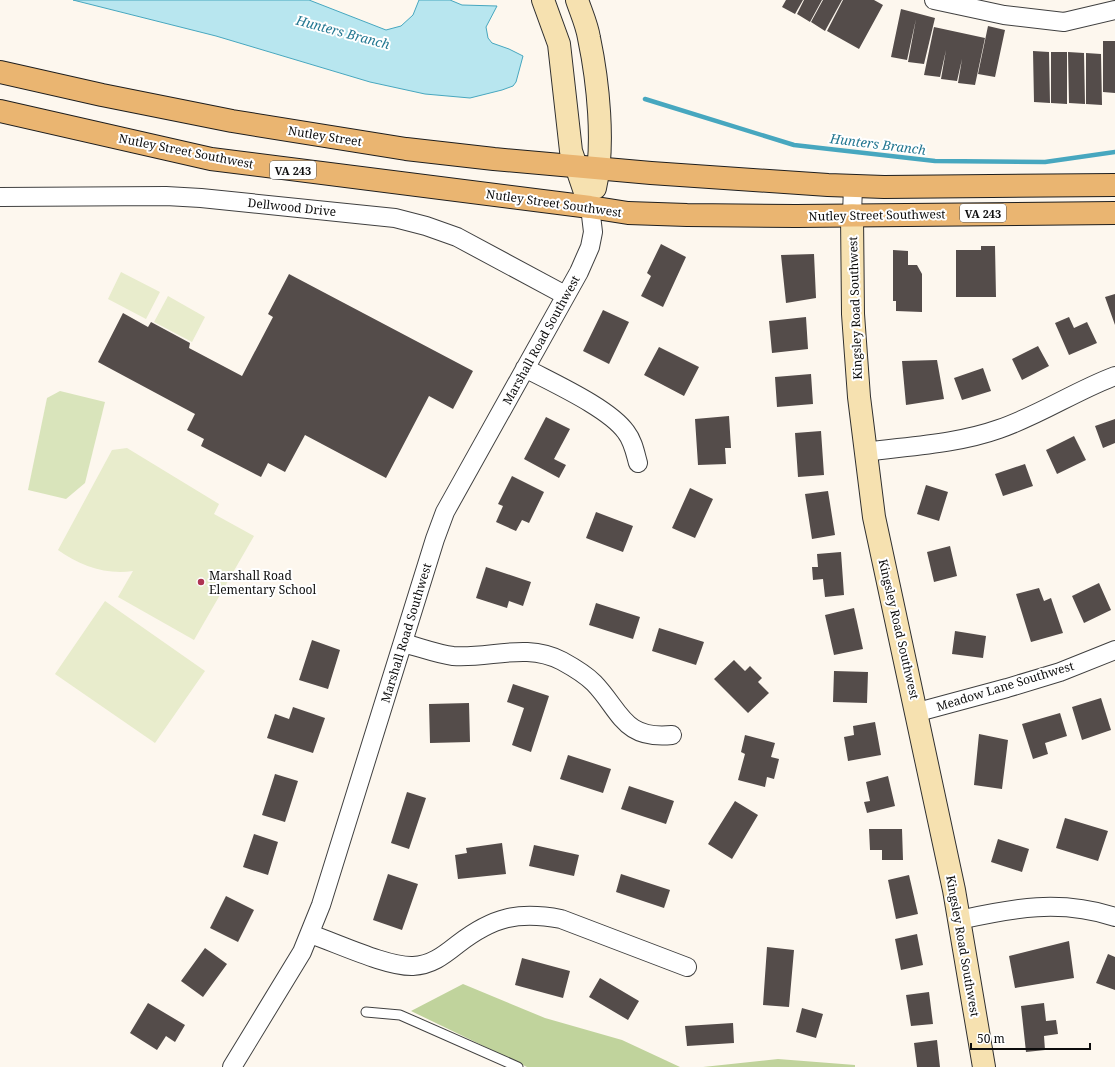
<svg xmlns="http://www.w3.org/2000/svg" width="1115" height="1067" font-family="'Noto Serif',serif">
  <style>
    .green { fill: #d9e4bb }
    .forest { fill: #c0d39c }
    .pitch { fill: #e8eccc }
    .water { fill: #b8e6ef; stroke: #47a7bf }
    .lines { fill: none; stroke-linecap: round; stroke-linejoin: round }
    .stream { stroke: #47a7bf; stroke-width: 4.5 }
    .building { fill: #544c4a }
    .lane-casing { stroke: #404040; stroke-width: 11 }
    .street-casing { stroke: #404040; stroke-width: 20 }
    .secondary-casing { stroke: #2f2f2f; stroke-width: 24 }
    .primary-casing { stroke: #1e1e1e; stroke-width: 24 }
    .lane { stroke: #fff; stroke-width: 9 }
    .street { stroke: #fff; stroke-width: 18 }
    .secondary { stroke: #f6e1b0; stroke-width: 22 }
    .primary { stroke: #eab571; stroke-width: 22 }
    .poi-dot { fill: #ae3352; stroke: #fff; stroke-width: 1.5 }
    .labels { text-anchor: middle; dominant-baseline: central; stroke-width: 4; stroke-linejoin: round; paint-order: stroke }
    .shield { fill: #fff; stroke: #565656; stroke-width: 1 }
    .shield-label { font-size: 11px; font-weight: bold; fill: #0d0d0d }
    .street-label { font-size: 12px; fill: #0d0d0d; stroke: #fff }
    .poi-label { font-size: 12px; fill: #0d0d0d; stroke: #fff; text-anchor: start }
    .water-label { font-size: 13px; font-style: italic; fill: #237791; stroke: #fff }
  </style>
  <rect width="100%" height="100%" fill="#fdf7ee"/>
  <path class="green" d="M 60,391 L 105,402 L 85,483 L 66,499 L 28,490 L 47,398 Z"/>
  <path class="forest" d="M 463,984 L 545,1018 L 622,1040 L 680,1067 L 527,1067 L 411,1011 Z
    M 778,1059 L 855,1065 L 855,1067 L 703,1067 Z"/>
  <path class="pitch" d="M 121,272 L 160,292 L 146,319 L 108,299 Z
    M 168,296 L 205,317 L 192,342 L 154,322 Z
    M 127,448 L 219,504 L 214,514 L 254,536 L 194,640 L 118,597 L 133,571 C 106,575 80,566 58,550 L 112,450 Z
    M 105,601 L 205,671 L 155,743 L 55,674 Z"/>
  <path class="water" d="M 73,0 L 309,0 L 386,30 L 401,26 L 413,15 L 419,0 L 450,0 L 462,5 L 497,6 L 486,27 L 488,38 L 492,43 L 509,49 L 523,56 L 516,82 L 513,86 L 502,90 L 470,98 L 425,94 L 370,82 L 216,36 Z"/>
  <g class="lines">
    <path class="stream" d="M 645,99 L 794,145 L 935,161 L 1045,162 L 1115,152"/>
  </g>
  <path class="building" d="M 786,0 L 803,0 L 795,14 L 782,7 Z
    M 804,0 L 822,0 L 810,22 L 797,14 Z
    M 823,0 L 842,0 L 825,31 L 811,22 Z
    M 843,0 L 874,0 L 883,5 L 859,49 L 827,31 Z
    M 901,9 L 935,18 L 924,64 L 908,62 L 916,19 L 907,60 L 891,57 Z
    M 988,26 L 1005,30 L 995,77 L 978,74 Z
    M 934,27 L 985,38 L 975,85 L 958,83 L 962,59 L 957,81 L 941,79 L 946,50 L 940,77 L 924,75 Z
    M 1103,41 L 1115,41 L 1115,93 L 1103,92 Z
    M 1033,51 L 1049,52 L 1050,103 L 1034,102 Z
    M 1051,52 L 1067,52 L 1067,104 L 1051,103 Z
    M 1068,52 L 1084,53 L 1085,104 L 1069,103 Z
    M 1086,53 L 1101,54 L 1102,105 L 1086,104 Z
    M 661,244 L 686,257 L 663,307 L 641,296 L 651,276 L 647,273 Z
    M 981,246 L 995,246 L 996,297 L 956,297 L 956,250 L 981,250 Z
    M 893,250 L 908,251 L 908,265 L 917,265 L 922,274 L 922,312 L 896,311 L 896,301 L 893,301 Z
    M 814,254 L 816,298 L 786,303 L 781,255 Z
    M 289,274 L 473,371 L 453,409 L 429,396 L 386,478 L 305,435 L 285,472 L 268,463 L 261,477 L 201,446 L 204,439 L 187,430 L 195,414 L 98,362 L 123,313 L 148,327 L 151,322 L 190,343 L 189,348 L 242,376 L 273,317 L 268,314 Z
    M 1115,294 L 1115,325 L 1105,297 Z
    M 603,310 L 629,322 L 609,364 L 583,351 Z
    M 806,317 L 808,349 L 772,353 L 769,321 Z
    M 1069,317 L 1074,328 L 1087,322 L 1097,343 L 1069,355 L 1055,323 Z
    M 1038,346 L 1049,366 L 1022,380 L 1012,359 Z
    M 659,347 L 699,367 L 684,396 L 644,375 Z
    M 937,360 L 944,399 L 906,405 L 902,361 Z
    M 983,368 L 991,391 L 962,400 L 954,378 Z
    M 811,374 L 813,404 L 777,407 L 775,377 Z
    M 729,416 L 731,448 L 725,448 L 726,464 L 698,465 L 695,419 Z
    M 546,417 L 570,429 L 554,459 L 566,465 L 559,478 L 524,459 Z
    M 1115,419 L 1115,443 L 1103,448 L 1095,426 Z
    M 821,431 L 824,475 L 798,477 L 795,433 Z
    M 1074,436 L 1086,460 L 1057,474 L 1046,450 Z
    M 1025,464 L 1033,486 L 1003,496 L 995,474 Z
    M 512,476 L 544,492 L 529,523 L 522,520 L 516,531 L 496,522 L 503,506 L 498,504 Z
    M 926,485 L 948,492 L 939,521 L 917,514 Z
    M 690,488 L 713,499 L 695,538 L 672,528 Z
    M 828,491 L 835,535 L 812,539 L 805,494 Z
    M 596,512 L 633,526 L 623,552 L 586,538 Z
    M 950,546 L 957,576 L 934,582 L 927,552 Z
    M 841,552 L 844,595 L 825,597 L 823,579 L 813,580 L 812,567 L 818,567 L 817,554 Z
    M 486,567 L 531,582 L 523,606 L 509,601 L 507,608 L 476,598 Z
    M 1099,583 L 1111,610 L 1084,623 L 1072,596 Z
    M 1039,588 L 1044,601 L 1051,598 L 1063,633 L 1031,642 L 1016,594 Z
    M 596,603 L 640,617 L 633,639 L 589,625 Z
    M 854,608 L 863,649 L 834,655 L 825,615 Z
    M 659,628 L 704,642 L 696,665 L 652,651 Z
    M 955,631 L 986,636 L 983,658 L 952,654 Z
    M 312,640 L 340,650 L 328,689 L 299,680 Z
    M 734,660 L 745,671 L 750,666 L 762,678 L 758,682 L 769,693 L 748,713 L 714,679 Z
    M 834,671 L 868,672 L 867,703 L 833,702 Z
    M 513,684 L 549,696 L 531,752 L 512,745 L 524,708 L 507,702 Z
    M 1101,698 L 1111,730 L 1082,740 L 1072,707 Z
    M 469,703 L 470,742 L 430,743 L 429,704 Z
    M 293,707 L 325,718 L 313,753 L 267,738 L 275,714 L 289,719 Z
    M 1060,713 L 1067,736 L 1045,743 L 1048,754 L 1033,759 L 1022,724 Z
    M 875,722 L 881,755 L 848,761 L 844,737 L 854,735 L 853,726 Z
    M 979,734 L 1008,740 L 1002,789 L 974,785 Z
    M 745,735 L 775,743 L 771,757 L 779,759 L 774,779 L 767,777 L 765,787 L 738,780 L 745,754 L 741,752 Z
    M 568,755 L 611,769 L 603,793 L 560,779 Z
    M 275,774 L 298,781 L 285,822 L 262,815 Z
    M 888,776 L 895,806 L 867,813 L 864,802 L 870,801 L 866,782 Z
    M 629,786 L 674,801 L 666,824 L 621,809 Z
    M 407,792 L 426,798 L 409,849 L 391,843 Z
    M 735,801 L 758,815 L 732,859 L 708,844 Z
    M 1065,818 L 1108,831 L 1098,861 L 1056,848 Z
    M 869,829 L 902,829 L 903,860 L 882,860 L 882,850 L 870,850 Z
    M 254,834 L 278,842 L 268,875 L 243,867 Z
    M 998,839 L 1029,849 L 1022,872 L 991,862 Z
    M 502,843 L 506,874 L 458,879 L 455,855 L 467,853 L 466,848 Z
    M 534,845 L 579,855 L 574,876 L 529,866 Z
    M 388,874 L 418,884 L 402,930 L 373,920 Z
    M 621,874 L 670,890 L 664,908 L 616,892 Z
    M 909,875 L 918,914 L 896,919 L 888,880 Z
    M 226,896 L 254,910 L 238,942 L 210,928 Z
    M 917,934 L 923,965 L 901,970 L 895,939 Z
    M 1069,941 L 1074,978 L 1015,988 L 1009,956 Z
    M 767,947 L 794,950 L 789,1007 L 763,1005 Z
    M 205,948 L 227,964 L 203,997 L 181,981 Z
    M 1108,954 L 1115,957 L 1115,990 L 1096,983 Z
    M 522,958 L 570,971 L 563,998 L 515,985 Z
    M 600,978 L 639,1001 L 628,1020 L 589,997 Z
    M 929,992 L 933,1024 L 911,1026 L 906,995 Z
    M 148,1003 L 185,1025 L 175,1042 L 166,1036 L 157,1050 L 130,1033 Z
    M 1044,1003 L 1046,1021 L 1056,1020 L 1058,1034 L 1044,1036 L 1045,1050 L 1026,1052 L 1021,1006 Z
    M 802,1008 L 823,1014 L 816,1038 L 796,1032 Z
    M 733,1023 L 734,1043 L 687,1046 L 685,1026 Z
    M 937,1040 L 940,1067 L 917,1067 L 914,1043 Z"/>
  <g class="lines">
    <defs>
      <path id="lane" d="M 366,1012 L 400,1015 L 518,1067"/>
      <path id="street" d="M 934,0 L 1004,15 L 1064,22 L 1115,10
        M 0,197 L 166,196 L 201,198 L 395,218 L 426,226 L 457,237 L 565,295
        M 852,215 L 853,186
        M 525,368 C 553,383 609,408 626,432 C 633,441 635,452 638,463
        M 865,452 C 909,446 957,444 999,429 C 1040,415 1075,391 1115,376
        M 403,643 C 419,647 437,654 453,656 C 490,659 526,642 562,661 C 573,667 585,674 594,683 C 621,711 623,740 672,735
        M 918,712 L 1007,688 L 1060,672 L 1115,650
        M 959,920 C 1014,908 1060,899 1115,917
        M 310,934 C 337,943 387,967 413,966 C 432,965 444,955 458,944 C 493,917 518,911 561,919 L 687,967
        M 232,1067 L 302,952 L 321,905 L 435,539 L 445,512 L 579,272 L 590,247 L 593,232 L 590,207"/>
      <path id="secondary" d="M 543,0 L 559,44 L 571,151 L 590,207
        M 577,0 C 581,12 587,25 589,38 C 598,81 605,145 595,188
        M 852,215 L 853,314 L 859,397 L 874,517 L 954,890 L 984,1067"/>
      <path id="primary" d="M 0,72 L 102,95 L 232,121 L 406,149 L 494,159 L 651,173 L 828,185 L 884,187 L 1115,185
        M 0,111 L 211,159 L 590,207 L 628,213 L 687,215 L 796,216 L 1115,213"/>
    </defs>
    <use href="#lane" class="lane-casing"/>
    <use href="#street" class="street-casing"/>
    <use href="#secondary" class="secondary-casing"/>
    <use href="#primary" class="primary-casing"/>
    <use href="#lane" class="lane"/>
    <use href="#street" class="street"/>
    <use href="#secondary" class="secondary"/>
    <use href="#primary" class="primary"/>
  </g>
  <circle class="poi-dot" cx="201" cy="582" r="4"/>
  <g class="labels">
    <g class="shield">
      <rect x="270" y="161" width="46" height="18" rx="3"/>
      <rect x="960" y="204" width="46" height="18" rx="3"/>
    </g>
    <g class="shield-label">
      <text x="293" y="170">VA 243</text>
      <text x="983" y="213">VA 243</text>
    </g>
    <g class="street-label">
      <text transform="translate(325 136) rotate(9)">Nutley Street</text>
      <text transform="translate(186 151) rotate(11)">Nutley Street Southwest</text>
      <text transform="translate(554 203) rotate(8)">Nutley Street Southwest</text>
      <text transform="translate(292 207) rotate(6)">Dellwood Drive</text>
      <text transform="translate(877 215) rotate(-1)">Nutley Street Southwest</text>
      <text transform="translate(855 308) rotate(-92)">Kingsley Road Southwest</text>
      <text transform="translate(541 340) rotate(-61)">Marshall Road Southwest</text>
      <text transform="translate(899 629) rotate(77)">Kingsley Road Southwest</text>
      <text transform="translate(406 633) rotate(-73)">Marshall Road Southwest</text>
      <text transform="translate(1005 686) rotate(-17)">Meadow Lane Southwest</text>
      <text transform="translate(963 946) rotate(80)">Kingsley Road Southwest</text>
    </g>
    <g class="poi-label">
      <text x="209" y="575">Marshall Road<tspan x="209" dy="14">Elementary School</tspan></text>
    </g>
    <g class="water-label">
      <text transform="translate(343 32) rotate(15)">Hunters Branch</text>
      <text transform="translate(878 144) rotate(7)">Hunters Branch</text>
    </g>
  </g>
  <path d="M971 1043v6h119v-6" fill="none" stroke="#0d0d0d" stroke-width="2"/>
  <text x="977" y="1043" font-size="12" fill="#0d0d0d" stroke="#ffffff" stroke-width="3" paint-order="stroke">50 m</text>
</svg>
